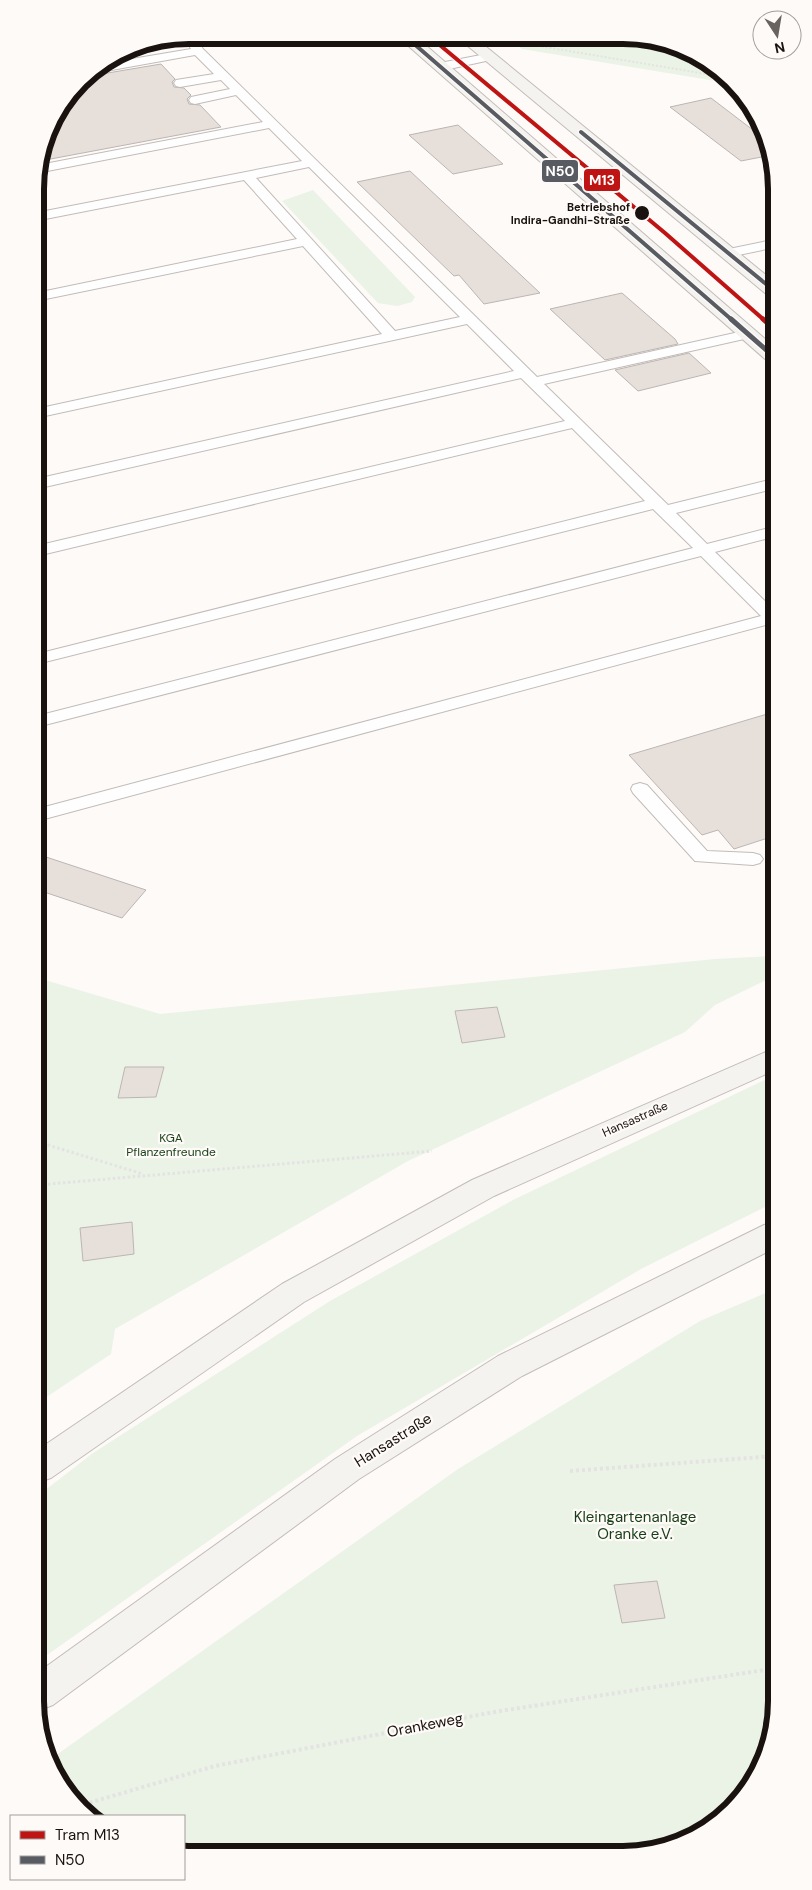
<svg xmlns="http://www.w3.org/2000/svg" width="812" height="1890" font-family="'DM Sans',sans-serif">
  <style>
    .green { fill: #eaf3e6 }
    .building { fill: #e7dfda; stroke: #bcb6b3 }
    .lines { fill: none; stroke-linecap: round; stroke-linejoin: round }
    .lane-casing { stroke: #c2bcb9; stroke-width: 2 }
    .secondary-casing { stroke: #c2bcb9; stroke-width: 2 }
    .path-far2 { stroke: #e4e3e2; stroke-width: 2; stroke-dasharray: 2 2; stroke-linecap: butt }
    .path-far1 { stroke: #e4e3e2; stroke-width: 3; stroke-dasharray: 2.5 2.5; stroke-linecap: butt }
    .path { stroke: #e4e3e2; stroke-width: 4; stroke-dasharray: 3 3; stroke-linecap: butt }
    .lane { fill: #fffefe; fill-rule: evenodd }
    .secondary { fill: #f5f3f0; fill-rule: evenodd }
    .bus-1-far1-casing { stroke: #fefaf7; stroke-width: 6 }
    .bus-1-casing { stroke: #fefaf7; stroke-width: 8 }
    .bus-1-far1 { stroke: #595b62; stroke-width: 4 }
    .bus-1 { stroke: #595b62; stroke-width: 5 }
    .tram-1-far1-casing { stroke: #fefaf7; stroke-width: 6 }
    .tram-1-casing { stroke: #fefaf7; stroke-width: 8 }
    .tram-1-far1 { stroke: #be1414; stroke-width: 4 }
    .tram-1 { stroke: #be1414; stroke-width: 5 }
    .stop-dot { fill: #19120e; stroke: #fefaf7; stroke-width: 2 }
    .labels { text-anchor: middle; dominant-baseline: central; stroke-width: 4.5; stroke-linejoin: round; paint-order: stroke }
    .far-stop-label { font-size: 11px; font-weight: bold; fill: #19120e; stroke: #fefaf7; text-anchor: end }
    .street-label { font-size: 12px; fill: #19120e; stroke: #fefaf7 }
    .park-label { font-size: 12px; fill: #173e17; stroke: #fefaf7 }
    .near-street-label { font-size: 15px; fill: #19120e; stroke: #fefaf7 }
    .near-park-label { font-size: 15px; fill: #173e17; stroke: #fefaf7 }
    .rim { fill: none; stroke: #19120e; stroke-width: 6 }
    .line-badge { stroke: #fefaf7; stroke-width: 2 }
    .badge-label { font-size: 14px; text-anchor: middle; font-weight: bold; fill: #fff }
  </style>
  <rect width="100%" height="100%" fill="#fdfaf8"/>
  <path class="green" d="M 507,37 L 653,38 L 692,51 L 732,80 L 734,84 L 522,49 Z
    M 313,190 L 415,297 L 412,302 L 397,306 L 378,303 L 282,201 Z
    M 774,956 L 774,976 L 715,1005 L 685,1032 L 408,1161 L 115,1329 L 111,1354 L 39,1402 L 38,978 L 160,1014 L 715,959 Z
    M 775,1075 L 775,1202 L 641,1269 L 357,1436 L 40,1660 L 39,1495 L 93,1453 L 330,1301 L 515,1199 Z
    M 775,1289 L 777,1711 L 765,1760 L 745,1795 L 708,1829 L 663,1850 L 184,1852 L 184,1816 L 87,1816 L 56,1778 L 48,1761 L 458,1469 L 700,1321 Z"/>
  <path class="building" d="M 161,64 L 175,79 L 172,82 L 174,87 L 184,88 L 191,95 L 187,99 L 189,104 L 200,105 L 221,127 L 40,161 L 51,120 L 84,77 Z
    M 711,98 L 766,140 L 772,149 L 772,155 L 741,161 L 670,107 Z
    M 458,125 L 503,164 L 453,174 L 409,135 Z
    M 410,171 L 540,293 L 484,304 L 459,275 L 454,276 L 357,182 Z
    M 622,293 L 675,339 L 678,344 L 605,360 L 550,309 Z
    M 689,353 L 711,373 L 638,391 L 615,370 Z
    M 774,712 L 774,836 L 734,849 L 718,830 L 702,835 L 629,755 Z
    M 37,854 L 146,890 L 122,918 L 38,890 Z
    M 497,1007 L 505,1037 L 462,1043 L 455,1011 Z
    M 125,1067 L 164,1067 L 156,1097 L 118,1098 Z
    M 132,1222 L 134,1254 L 83,1261 L 80,1228 Z
    M 657,1581 L 665,1618 L 622,1623 L 614,1585 Z"/>
  <g class="lines">
    <defs>
      <path id="lane" d="M 194,35 L 203,49 L 537,377 L 748,330 L 753,331 L 755,334 L 753,337 L 544,384 L 668,505 L 773,479 L 773,489 L 676,513 L 707,544 L 773,527 L 773,537 L 715,552 L 773,609 L 773,623 L 37,821 L 37,809 L 761,616 L 701,556 L 37,727 L 37,716 L 693,548 L 653,509 L 37,664 L 37,654 L 645,501 L 572,428 L 37,556 L 36,546 L 565,421 L 521,378 L 36,489 L 36,479 L 514,371 L 467,324 L 36,418 L 36,409 L 382,334 L 303,246 L 36,301 L 36,293 L 297,239 L 244,180 L 35,221 L 35,213 L 302,161 L 269,128 L 37,173 L 39,165 L 263,122 L 236,95 L 195,104 L 191,103 L 189,100 L 191,97 L 230,89 L 221,80 L 180,87 L 176,86 L 174,83 L 176,80 L 214,74 L 195,55 L 95,73 L 91,71 L 102,64 L 191,49 L 183,36 ZM 309,167 L 460,317 L 395,331 L 256,178 Z
        M 491,53 L 497,57 L 495,59 L 440,71 L 434,67 L 440,63 Z
        M 772,240 L 772,248 L 729,257 L 722,253 L 724,250 Z
        M 640,783 L 647,785 L 707,851 L 753,853 L 760,855 L 763,859 L 760,863 L 753,865 L 695,861 L 633,793 L 631,789 L 633,785 Z"/>
      <path id="secondary" d="M 397,36 L 415,36 L 772,345 L 772,361 L 765,359 Z
        M 457,37 L 474,37 L 772,280 L 772,295 L 765,293 Z
        M 775,1048 L 775,1070 L 494,1196 L 304,1302 L 51,1478 L 39,1482 L 39,1449 L 282,1284 L 472,1180 Z
        M 775,1222 L 775,1248 L 522,1376 L 359,1479 L 53,1705 L 40,1710 L 40,1671 L 335,1459 L 498,1356 L 764,1225 Z"/>
    </defs>
    <use href="#lane" class="lane-casing"/>
    <use href="#secondary" class="secondary-casing"/>
    <path class="path-far2" d="M 529,37 L 539,46 L 730,78
      M 550,48 L 560,37"/>
    <path class="path-far1" d="M 38,1142 L 143,1174
      M 38,1185 L 432,1151"/>
    <path class="path" d="M 570,1471 L 776,1456
      M 78,1806 L 215,1766 L 494,1712 L 777,1668"/>
    <use href="#lane" class="lane"/>
    <use href="#secondary" class="secondary"/>
    <defs>
      <path id="bus-1-far1" d="M 405,36 L 732,320
        M 581,132 L 772,289"/>
      <path id="bus-1" d="M 731,319 L 772,355"/>
    </defs>
    <use href="#bus-1-far1" class="bus-1-far1-casing"/>
    <use href="#bus-1" class="bus-1-casing"/>
    <use href="#bus-1-far1" class="bus-1-far1"/>
    <use href="#bus-1" class="bus-1"/>
    <defs>
      <path id="tram-1-far1" d="M 429,36 L 665,233 L 764,320"/>
      <path id="tram-1" d="M 763,319 L 772,327"/>
    </defs>
    <use href="#tram-1-far1" class="tram-1-far1-casing"/>
    <use href="#tram-1" class="tram-1-casing"/>
    <use href="#tram-1-far1" class="tram-1-far1"/>
    <use href="#tram-1" class="tram-1"/>
  </g>
  <circle class="stop-dot" cx="642" cy="213" r="8"/>
  <g class="labels">
    <g class="far-stop-label">
      <text x="630" y="207">Betriebshof<tspan x="630" dy="13">Indira-Gandhi-Straße</tspan></text>
    </g>
    <g class="street-label">
      <text transform="translate(635 1119) rotate(-24)">Hansastraße</text>
    </g>
    <g class="park-label">
      <text x="171" y="1138">KGA<tspan x="171" dy="14">Pflanzenfreunde</tspan></text>
    </g>
    <g class="near-street-label">
      <text transform="translate(393 1440) rotate(-32)">Hansastraße</text>
      <text transform="translate(425 1725) rotate(-11)">Orankeweg</text>
    </g>
    <g class="near-park-label">
      <text x="635" y="1517">Kleingartenanlage<tspan x="635" dy="17">Oranke e.V.</tspan></text>
    </g>
  </g>
  <path d="M0 0H812V1890H0ZM189 44H623A145 145 0 0 1 768 189V1701A145 145 0 0 1 623 1846H189A145 145 0 0 1 44 1701V189A145 145 0 0 1 189 44Z" fill="#fefaf7" fill-rule="evenodd"/>
  <path class="rim" d="M189 44H623A145 145 0 0 1 768 189V1701A145 145 0 0 1 623 1846H189A145 145 0 0 1 44 1701V189A145 145 0 0 1 189 44Z"/>
  <g class="line-badge">
    <rect x="541" y="159" width="38" height="24" rx="5" fill="#595b62"/>
    <rect x="583" y="168" width="38" height="24" rx="5" fill="#be1414"/>
  </g>
  <g class="badge-label">
    <text x="560" y="176">N50</text>
    <text x="602" y="185">M13</text>
  </g>
  <rect x="10" y="1815" width="175" height="65" fill="#fefaf7" stroke="#a29d9a"/>
  <rect x="20" y="1831" width="25" height="8" fill="#be1414" stroke="#a29d9a"/>
  <text x="55" y="1840" font-size="15" fill="#19120e">Tram M13</text>
  <rect x="20" y="1856" width="25" height="8" fill="#595b62" stroke="#a29d9a"/>
  <text x="55" y="1865" font-size="15" fill="#19120e">N50</text>
  <g transform="translate(777 35) rotate(168)"><circle r="24" fill="#fefaf7" stroke="#a29d9a"/>
  <path d="M0-4L9 19L0 12L-9 19Z" fill="#696360"/>
  <text y="-8" font-size="14" font-weight="bold" text-anchor="middle" fill="#19120e">N</text>
  </g>
</svg>
